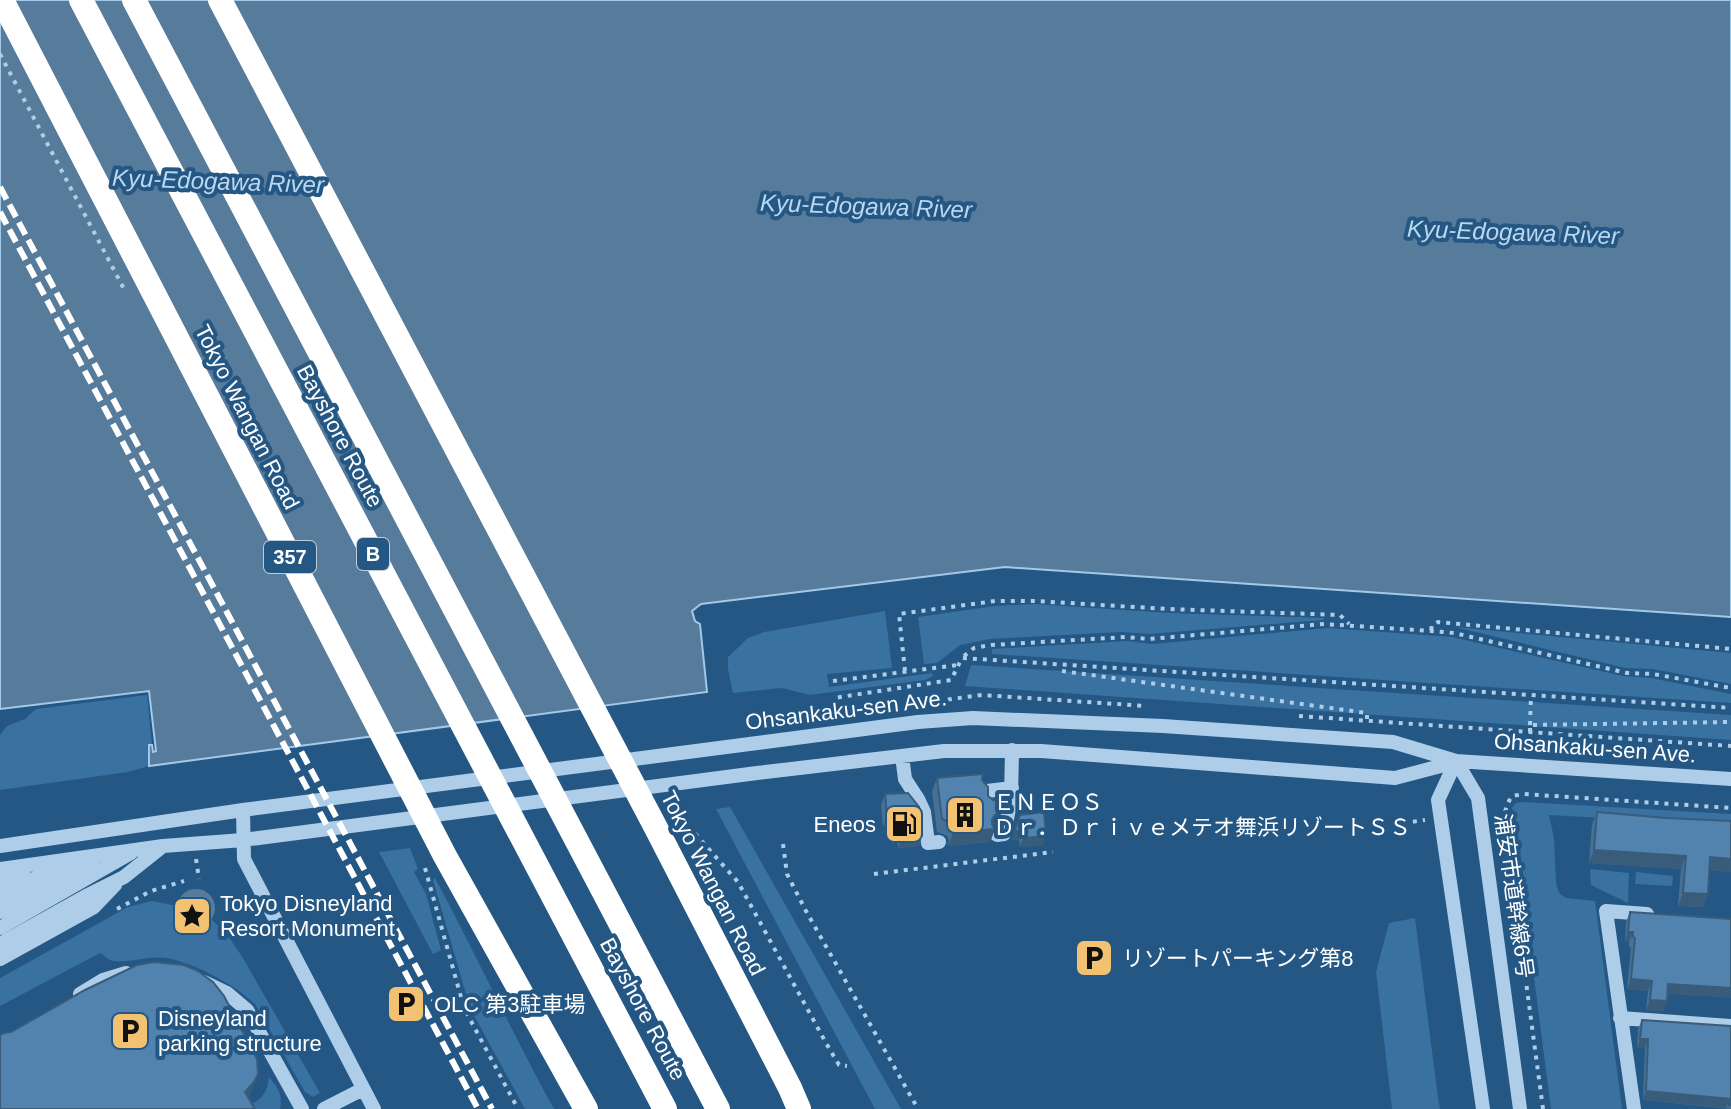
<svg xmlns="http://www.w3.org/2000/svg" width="1731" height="1109" font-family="Arial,'Noto Sans JP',sans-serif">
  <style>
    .green { fill: #3971a1 }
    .water { fill: #577b9a; stroke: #a2c9e9; stroke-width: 2 }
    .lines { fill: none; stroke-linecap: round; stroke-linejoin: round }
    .river { stroke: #577b9a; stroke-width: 38 }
    .path { stroke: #aecde8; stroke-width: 4; stroke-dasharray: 4 6; stroke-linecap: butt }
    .minor { stroke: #aecde8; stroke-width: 14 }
    .highway { stroke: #fff; stroke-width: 24 }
    .rail { stroke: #fff; stroke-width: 6; stroke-dasharray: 14 6; stroke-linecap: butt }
    .wall { fill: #467196 }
    .shaded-wall { fill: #395c7a }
    .building { fill: #5183ae; stroke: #395c7a; stroke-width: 2 }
    .labels { text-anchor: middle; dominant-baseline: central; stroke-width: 8; stroke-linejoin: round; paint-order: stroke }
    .shield { fill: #245784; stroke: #bdcdda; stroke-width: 2 }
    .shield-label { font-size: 20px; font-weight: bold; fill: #fff }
    .street-label { font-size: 22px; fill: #fff; stroke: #245784 }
    .poi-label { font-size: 22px; fill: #fff; stroke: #245784; text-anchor: start }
    .water-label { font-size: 24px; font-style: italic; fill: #b9d7ef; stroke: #245784 }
  </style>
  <rect width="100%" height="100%" fill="#245784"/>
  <path class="green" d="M 1034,604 L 1170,613 L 1324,618 L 1323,620 L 1149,634 L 1122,632 L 990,639 L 960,645 L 937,663 L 924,664 L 918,617 L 995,606 Z
    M 885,611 L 892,668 L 827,674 L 829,687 L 932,673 L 933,676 L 925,680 L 810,695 L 782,688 L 733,693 L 728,669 L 728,657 L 748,638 L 764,632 Z
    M 1455,627 L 1731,653 L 1731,684 L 1653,669 L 1625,668 Z
    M 1328,628 L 1452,637 L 1623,676 L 1651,678 L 1731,694 L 1731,703 L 992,654 L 992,649 L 1128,641 L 1152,644 Z
    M 971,665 L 1731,715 L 1731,740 L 965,686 Z
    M 147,695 L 152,745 L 149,746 L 149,766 L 128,772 L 0,790 L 0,735 L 7,726 L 25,719 L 36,709 Z
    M 1524,802 L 1731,814 L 1731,825 L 1549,815 L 1554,838 L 1556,883 L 1559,893 L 1566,898 L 1595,901 L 1622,1109 L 1551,1109 L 1512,808 L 1516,803 Z
    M 730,807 L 901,1109 L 875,1109 L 716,809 Z
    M 410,848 L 418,869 L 414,872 L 426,894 L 441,950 L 433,954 L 379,852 Z
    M 1590,869 L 1629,873 L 1628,903 L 1591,885 Z
    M 1636,872 L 1673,876 L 1672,886 L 1635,884 Z
    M 435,878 C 476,954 512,1033 554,1109 L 525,1109 L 470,1008 L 433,880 Z
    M 152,901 L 177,906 L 212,920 L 226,933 L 243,958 L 320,1093 L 313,1097 L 305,1092 L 255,1004 C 234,984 194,963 166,958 C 150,955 121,965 110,960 C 107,959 104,955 100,953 L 0,1006 L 0,978 L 128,907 Z
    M 1415,918 L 1438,1098 L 1440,1109 L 1392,1109 L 1376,972 L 1389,923 Z
    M 269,1077 C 278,1088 283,1095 280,1109 L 245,1109 C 260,1099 267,1096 269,1077 Z"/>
  <path class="water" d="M 0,0 L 1731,0 L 1731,617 L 1005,567 L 701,604 L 692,611 L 695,621 L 700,624 L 707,692 L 149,766 L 149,745 L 152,745 L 153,752 L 156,751 L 149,691 L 0,709 Z"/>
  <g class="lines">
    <path class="river" d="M 194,911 L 196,908"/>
    <path class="path" d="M 0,54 L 124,289
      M 1431,630 L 1432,625 L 1438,622 L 1731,649
      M 964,656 L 974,648 L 991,645 L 1126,637 L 1149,639 L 1324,624 L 1431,631 L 1454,633 L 1627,673 L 1653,674 L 1731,688
      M 905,671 L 899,614 L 995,601 L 1036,601 L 1168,609 L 1340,615 L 1349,624
      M 1062,671 L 1367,713 L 1367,720
      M 833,681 L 958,665
      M 928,702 L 982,695 L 1146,706
      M 836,714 L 834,698 L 951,680 L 962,658 L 1731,708
      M 1299,716 L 1731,746
      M 1530,725 L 1531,695
      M 1530,732 L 1530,725 L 1731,722
      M 1526,750 L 1528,732
      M 675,811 L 738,882 L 826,1043 L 839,1065 L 847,1066
      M 1403,823 L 1425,820
      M 783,844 L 787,874 L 806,911 L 918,1109
      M 196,859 L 199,879
      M 425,868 L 464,1008 L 518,1109
      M 874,874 L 1053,852
      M 117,909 L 151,891 L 184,881
      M 1543,1109 L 1505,825 C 1504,813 1505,807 1512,796 L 1524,794 L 1731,808"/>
    <path class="minor" d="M 902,756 L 905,779 L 918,799 L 924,812 L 928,843 L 939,842
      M 1456,761 L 1478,798 L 1520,1109
      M 1456,761 L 1438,800 L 1483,1109
      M 987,791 L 1012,788
      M 243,810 L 244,859 L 374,1109
      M 997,835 L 1004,834 L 1011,799 L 1012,750
      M 0,846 L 243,810 L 918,722 L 973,718 L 1163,726 L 1393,742 L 1456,761 L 1731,779
      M 0,869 L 163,846 L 243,840 L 757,773 L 944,751 L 1041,751 L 1395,778 L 1456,762
      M 0,883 L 24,870
      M 0,898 L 64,862
      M 0,912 L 94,859
      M 0,928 L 131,853
      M 0,944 L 84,897 L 124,877 L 163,846
      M 0,959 L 94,907 L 115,885
      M 204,982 L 227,993 L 247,1010 L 302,1109
      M 80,994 L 103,980 L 126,973
      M 1620,1018 L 1731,1026
      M 324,1109 L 363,1089
      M 1634,1109 L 1606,911 L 1647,914"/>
    <path class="highway" d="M 2,0 L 445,856 L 586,1109
      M 81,0 L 665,1109
      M 134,0 L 718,1109
      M 220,0 L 656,828 L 790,1088 L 799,1109"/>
    <path class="rail" d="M 0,187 L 492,1109
      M 0,212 L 478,1109"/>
  </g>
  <path class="wall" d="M 937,778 L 982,780 L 988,796 L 1000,812 L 996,825 L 993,826 L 995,829 L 990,842 L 948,846 L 949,840 L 947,836 L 937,832 L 932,791 Z
    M 885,794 L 922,835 L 919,846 L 898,848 L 896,825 L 883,827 L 881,805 Z
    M 1597,812 L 1666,818 L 1731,821 L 1731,872 L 1709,870 L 1708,894 L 1703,907 L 1678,906 L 1681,869 L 1589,863 L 1592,825 Z
    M 1020,815 L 1043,845 L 1020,847 L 1019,840 L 1012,840 Z
    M 1630,912 L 1667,994 L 1663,1011 L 1646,1010 L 1648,991 L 1627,989 L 1631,947 L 1629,947 L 1629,942 L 1625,942 L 1626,922 Z
    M 1642,1020 L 1731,1026 L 1731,1109 L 1643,1100 L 1645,1048 L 1637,1048 L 1638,1029 Z"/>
  <path class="shaded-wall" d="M 1000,812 L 996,825 L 990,828 L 995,829 L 990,842 L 948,846 L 953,833 L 992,819 L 995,815 Z
    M 900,815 L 896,825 L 883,827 L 887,816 Z
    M 1015,831 L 1022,831 L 1019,840 L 1012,840 Z
    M 922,835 L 919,846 L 898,848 L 902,837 Z
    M 1046,836 L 1043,845 L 1020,847 L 1023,838 Z
    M 1594,850 L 1686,856 L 1681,869 L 1589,863 Z
    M 1710,857 L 1731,859 L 1731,872 L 1705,870 Z
    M 1683,893 L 1708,894 L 1703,907 L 1678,906 Z
    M 1628,932 L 1633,932 L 1629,942 L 1625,942 Z
    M 1631,979 L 1652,981 L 1648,991 L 1627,989 Z
    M 1668,984 L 1731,988 L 1731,998 L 1664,994 Z
    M 1650,1000 L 1667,1001 L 1663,1011 L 1646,1010 Z
    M 1640,1039 L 1648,1039 L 1645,1048 L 1637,1048 Z
    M 258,1074 L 248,1100 L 245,1092 Z
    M 1646,1091 L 1730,1099 L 1726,1108 L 1643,1100 Z"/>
  <path class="building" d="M 983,774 L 982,780 L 988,787 L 988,796 L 993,800 L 999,801 L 1001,808 L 1000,812 L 995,815 L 992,819 L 992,824 L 995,829 L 953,833 L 954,827 L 951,823 L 942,819 L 937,778 Z
    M 908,793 L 919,807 L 922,835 L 902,837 L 900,815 L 887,816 L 885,794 Z
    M 1044,812 L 1046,836 L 1023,838 L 1022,831 L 1015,831 L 1020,815 Z
    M 1597,812 L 1666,818 L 1731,821 L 1731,859 L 1710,857 L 1708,894 L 1683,893 L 1686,856 L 1594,850 Z
    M 1630,912 L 1731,919 L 1731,988 L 1668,984 L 1667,1001 L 1650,1000 L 1652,981 L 1631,979 L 1635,938 L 1633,937 L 1633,932 L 1628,932 Z
    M 154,962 L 184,965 L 198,971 L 213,982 L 224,996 L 257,1059 L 258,1074 L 254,1082 L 245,1092 L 255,1109 L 0,1109 L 0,1035 L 4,1033 L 11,1032 L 85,990 L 137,965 Z
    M 1642,1020 L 1731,1026 L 1731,1105 L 1729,1105 L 1730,1099 L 1646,1091 L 1648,1039 L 1640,1039 Z"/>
  <defs>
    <symbol id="building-square" viewBox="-11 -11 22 22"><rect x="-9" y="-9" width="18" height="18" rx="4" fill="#f2c272" stroke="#245784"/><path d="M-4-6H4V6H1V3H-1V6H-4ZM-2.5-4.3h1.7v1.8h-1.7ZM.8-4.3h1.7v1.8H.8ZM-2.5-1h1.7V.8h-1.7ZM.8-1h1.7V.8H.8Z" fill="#111"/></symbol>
    <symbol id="fuel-square" viewBox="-11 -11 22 22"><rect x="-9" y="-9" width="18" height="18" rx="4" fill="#f2c272" stroke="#245784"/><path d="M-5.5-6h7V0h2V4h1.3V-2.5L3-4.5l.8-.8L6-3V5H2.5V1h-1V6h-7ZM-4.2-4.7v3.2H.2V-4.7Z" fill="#111"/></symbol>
    <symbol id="sight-square" viewBox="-11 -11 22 22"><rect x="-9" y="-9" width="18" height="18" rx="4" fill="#f2c272" stroke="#245784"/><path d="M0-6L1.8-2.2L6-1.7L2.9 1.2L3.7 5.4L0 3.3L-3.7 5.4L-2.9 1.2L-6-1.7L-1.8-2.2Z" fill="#111"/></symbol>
    <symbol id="parking-square" viewBox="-11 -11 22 22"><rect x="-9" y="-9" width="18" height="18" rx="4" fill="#f2c272" stroke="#245784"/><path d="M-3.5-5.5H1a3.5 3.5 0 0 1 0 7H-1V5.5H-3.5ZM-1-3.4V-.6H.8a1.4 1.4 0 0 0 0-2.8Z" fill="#111"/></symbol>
  </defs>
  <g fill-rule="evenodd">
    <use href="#building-square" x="943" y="793" width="44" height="44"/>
    <use href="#fuel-square" x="882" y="802" width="44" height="44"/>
    <use href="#sight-square" x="170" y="894" width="44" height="44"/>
    <use href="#parking-square" x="1072" y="936" width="44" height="44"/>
    <use href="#parking-square" x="384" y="982" width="44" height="44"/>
    <use href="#parking-square" x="108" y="1009" width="44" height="44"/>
  </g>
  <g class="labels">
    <g class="shield">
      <rect x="357" y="538" width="32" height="32" rx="6"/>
      <rect x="264" y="541" width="52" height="32" rx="6"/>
    </g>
    <g class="shield-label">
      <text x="373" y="554">B</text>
      <text x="290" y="557">357</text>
    </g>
    <g class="street-label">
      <text transform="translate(247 417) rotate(63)">Tokyo Wangan Road</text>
      <text transform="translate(340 436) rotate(62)">Bayshore Route</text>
      <text transform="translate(846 710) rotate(-7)">Ohsankaku-sen Ave.</text>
      <text transform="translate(1595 748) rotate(4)">Ohsankaku-sen Ave.</text>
      <text transform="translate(713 883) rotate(63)">Tokyo Wangan Road</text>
      <text transform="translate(1514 896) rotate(82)">浦安市道幹線6号</text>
      <text transform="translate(643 1009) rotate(62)">Bayshore Route</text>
    </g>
    <g class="poi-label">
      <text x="993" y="802">ＥＮＥＯＳ<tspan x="993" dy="25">Ｄｒ．Ｄｒｉｖｅメテオ舞浜リゾートＳＳ</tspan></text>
      <text x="876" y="824" text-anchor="end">Eneos</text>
      <text x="220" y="903">Tokyo Disneyland<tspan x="220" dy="25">Resort Monument</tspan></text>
      <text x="1122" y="958">リゾートパーキング第8</text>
      <text x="434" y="1004">OLC 第3駐車場</text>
      <text x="158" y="1018">Disneyland<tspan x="158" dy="25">parking structure</tspan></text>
    </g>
    <g class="water-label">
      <text transform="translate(218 181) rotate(2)">Kyu-Edogawa River</text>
      <text transform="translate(866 206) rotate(2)">Kyu-Edogawa River</text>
      <text transform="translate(1513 232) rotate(2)">Kyu-Edogawa River</text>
    </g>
  </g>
</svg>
